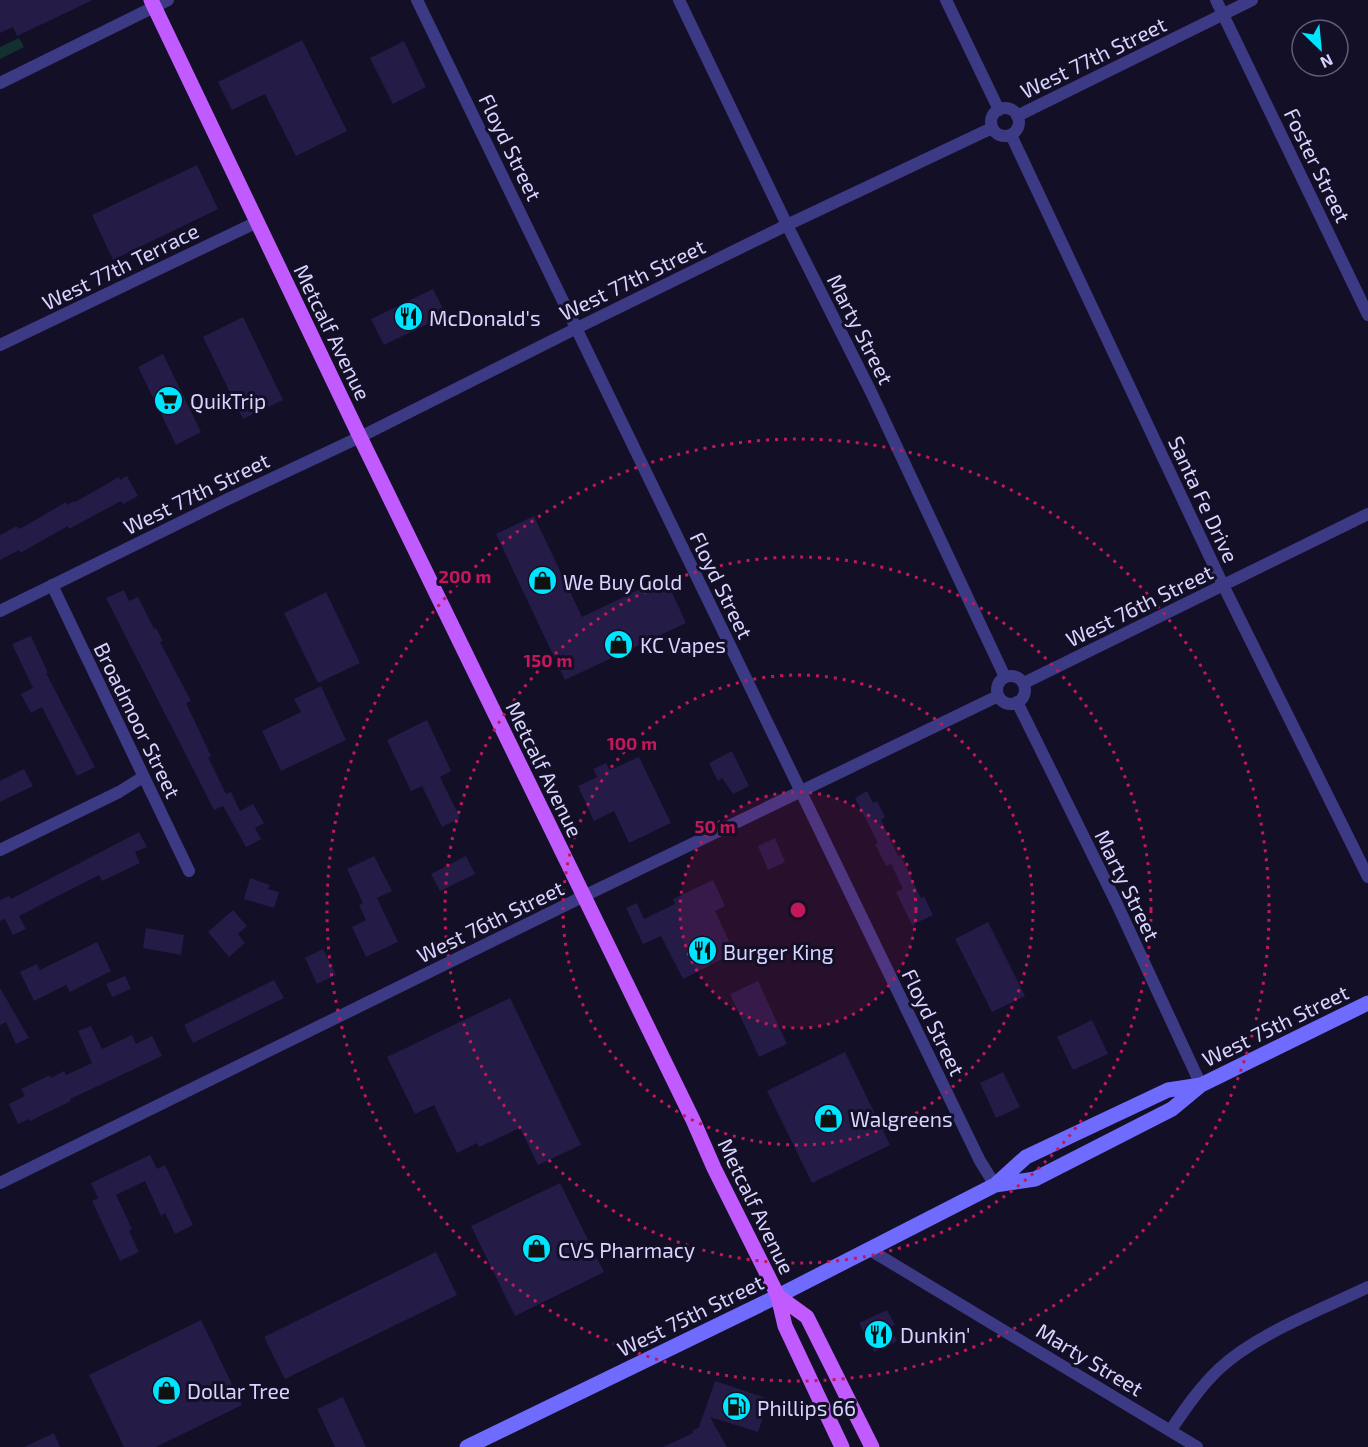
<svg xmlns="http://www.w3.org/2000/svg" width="1368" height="1447" font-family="'Exo 2',sans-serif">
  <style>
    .green { fill: #12302f }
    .building { fill: #241b47 }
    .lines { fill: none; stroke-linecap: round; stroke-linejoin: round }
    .minor { stroke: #3d3a85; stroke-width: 12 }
    .secondary { stroke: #6f6bff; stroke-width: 15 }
    .primary { stroke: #c25bff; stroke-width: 15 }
    .ring { fill: none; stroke: #c2185b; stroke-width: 3; stroke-dasharray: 3 6 }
    .labels { text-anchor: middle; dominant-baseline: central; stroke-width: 6; stroke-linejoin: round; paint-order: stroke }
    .street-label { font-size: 21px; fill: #d9d4ff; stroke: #130f26 }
    .poi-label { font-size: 21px; fill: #d9d4ff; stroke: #130f26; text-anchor: start }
    .centre { fill: #c2185b; stroke: #130f26; stroke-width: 3 }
    .ring-label { font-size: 18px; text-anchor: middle; font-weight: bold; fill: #c2185b; stroke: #130f26; stroke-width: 6; stroke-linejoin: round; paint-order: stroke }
  </style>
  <rect width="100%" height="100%" fill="#130f26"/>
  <path class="green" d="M 19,38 L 24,47 L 0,59 L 0,47 Z"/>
  <path class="building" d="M 0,0 L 93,0 L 17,36 L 13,27 L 0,33 Z
    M 302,40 L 347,131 L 296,156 L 265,94 L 232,110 L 218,82 Z
    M 404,41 L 426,87 L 393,104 L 370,58 Z
    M 197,165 L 218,209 L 113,260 L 92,215 Z
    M 433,289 L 446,315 L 384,345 L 371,319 Z
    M 243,317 L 283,400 L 243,419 L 203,337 Z
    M 163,354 L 201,432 L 176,445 L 138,367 Z
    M 127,476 L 138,496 L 123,504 L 121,501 L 69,529 L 68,526 L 20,553 L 19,550 L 0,560 L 0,535 L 17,526 L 18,529 L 25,526 L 66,502 L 67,505 L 74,501 L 75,502 L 119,477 L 120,480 Z
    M 534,516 L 582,617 L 665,577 L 686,623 L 565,680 L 496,534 Z
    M 124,590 L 129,601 L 138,597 L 154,629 L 156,628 L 163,641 L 160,642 L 191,701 L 186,703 L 211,756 L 208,757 L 226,794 L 231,792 L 240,811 L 253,804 L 264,823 L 255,828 L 261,839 L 246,847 L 223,806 L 214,810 L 106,598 Z
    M 326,592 L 360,663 L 318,683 L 284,613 Z
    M 31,636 L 48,673 L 46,673 L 95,767 L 77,776 L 42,707 L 31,713 L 21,694 L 33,688 L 12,644 Z
    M 321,686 L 346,740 L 281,771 L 262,731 L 301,712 L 294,699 Z
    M 427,720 L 451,771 L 440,777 L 460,818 L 442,827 L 422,786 L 411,791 L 387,740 Z
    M 732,751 L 749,786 L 733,794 L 722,778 L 718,781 L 709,763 Z
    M 639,757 L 671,823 L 629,843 L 614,811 L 594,821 L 578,786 L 597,777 L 593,769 L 606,763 L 610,770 Z
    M 24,769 L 33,786 L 0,802 L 0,781 Z
    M 867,791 L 873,803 L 877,801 L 885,817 L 881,820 L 898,856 L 900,855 L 921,898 L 924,896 L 933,915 L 912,925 L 896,892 L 903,889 L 891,864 L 886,866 L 875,844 L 878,843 L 855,798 Z
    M 139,832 L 147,847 L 135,852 L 140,863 L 102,881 L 99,875 L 19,916 L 26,929 L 13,935 L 5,919 L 0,921 L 0,900 L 9,896 L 11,899 Z
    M 775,838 L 785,862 L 768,870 L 758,846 Z
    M 374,856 L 392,891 L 377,898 L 398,942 L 366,957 L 352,927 L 366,920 L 359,905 L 363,903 L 347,869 Z
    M 466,856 L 475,874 L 440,891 L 431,874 Z
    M 250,878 L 270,885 L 268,889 L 279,892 L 274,908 L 244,899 Z
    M 713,880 L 725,906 L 715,911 L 730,943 L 723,947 L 728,956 L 683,979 L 661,936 L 643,944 L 626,908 L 637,903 L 644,919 L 675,904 L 673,899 Z
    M 233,910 L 247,926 L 238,934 L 245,943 L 229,957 L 208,932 Z
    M 988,922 L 1025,996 L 992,1012 L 955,939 Z
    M 146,928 L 184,935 L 181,955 L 143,948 Z
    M 97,942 L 111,971 L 70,992 L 66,985 L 34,1001 L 20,972 L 37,964 L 40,970 Z
    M 323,949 L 336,975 L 317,984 L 305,958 Z
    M 125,976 L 131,989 L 112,997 L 106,984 Z
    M 274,980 L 284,998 L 193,1043 L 184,1025 Z
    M 758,981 L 787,1044 L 759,1057 L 730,994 Z
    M 0,988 L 29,1038 L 16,1044 L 6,1022 L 0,1025 Z
    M 510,998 L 581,1145 L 538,1165 L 520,1128 L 479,1147 L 477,1143 L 457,1153 L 434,1105 L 415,1114 L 387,1057 Z
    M 1092,1020 L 1108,1054 L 1073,1070 L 1057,1037 Z
    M 91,1026 L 102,1049 L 132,1035 L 136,1044 L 152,1036 L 162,1056 L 70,1099 L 71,1101 L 30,1121 L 29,1119 L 18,1124 L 9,1104 L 25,1096 L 21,1089 L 50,1075 L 51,1078 L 64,1071 L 66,1075 L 92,1063 L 78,1031 Z
    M 845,1052 L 890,1145 L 812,1183 L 767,1091 Z
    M 1003,1072 L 1020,1107 L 996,1118 L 980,1083 Z
    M 150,1155 L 157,1169 L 165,1165 L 193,1225 L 175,1234 L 165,1213 L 161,1216 L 145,1181 L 116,1195 L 132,1229 L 129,1231 L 139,1252 L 120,1261 L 92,1201 L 98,1198 L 91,1183 Z
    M 560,1183 L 604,1272 L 515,1316 L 471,1226 Z
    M 436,1252 L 457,1295 L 285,1379 L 264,1337 Z
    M 887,1310 L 895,1325 L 890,1327 L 897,1341 L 874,1352 L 859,1323 Z
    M 201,1320 L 242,1405 L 156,1447 L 124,1447 L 89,1375 Z
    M 715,1381 L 769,1399 L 758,1432 L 710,1417 L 727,1447 L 663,1447 L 693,1433 L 692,1431 L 699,1427 Z
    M 343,1397 L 366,1447 L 335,1447 L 317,1409 Z
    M 54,1433 L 60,1447 L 24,1447 Z"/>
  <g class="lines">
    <path class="minor" d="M 417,0 L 980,1161 L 995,1185
      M 679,0 L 787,225 L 871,392 L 1005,677
      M 946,0 L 999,110
      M 1216,0 L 1368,315
      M 0,83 L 168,0
      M991 122a14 14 0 1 1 28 0a14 14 0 1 1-28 0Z
      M 1017,116 L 1252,0
      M 1011,135 L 1223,585 L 1368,877
      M 0,345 L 257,222
      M 52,585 L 189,871
      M 0,611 L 228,499 L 360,437 L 577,328 L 787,225 L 992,128
      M997 690a14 14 0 1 1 28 0a14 14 0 1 1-28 0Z
      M 1024,683 L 1368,514
      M 1017,702 L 1116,902 L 1201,1085
      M 0,850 L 119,792 L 143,777
      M 0,1183 L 584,896 L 998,696
      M 870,1250 L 1197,1447
      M 1170,1431 C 1185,1409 1200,1387 1219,1369 C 1256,1334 1321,1310 1368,1287"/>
    <path class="secondary" d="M 995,1185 L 1035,1179 L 1172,1109 L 1201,1085 L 1368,1003
      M 467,1447 L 778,1296 L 995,1185 L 1026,1157 L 1168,1090 L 1201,1085"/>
    <path class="primary" d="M 151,0 L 360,437 L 693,1120 L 714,1168 L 778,1296 L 785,1326 L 842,1447
      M 778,1296 L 807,1317 L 872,1447"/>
  </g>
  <circle cx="798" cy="910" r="118" fill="#c2185b" fill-opacity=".12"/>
  <g class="ring">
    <circle cx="798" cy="910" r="118"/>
    <circle cx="798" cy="910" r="235"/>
    <circle cx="798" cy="910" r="353"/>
    <circle cx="798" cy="910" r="471"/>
  </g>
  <defs>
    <symbol id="restaurant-disc" viewBox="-11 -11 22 22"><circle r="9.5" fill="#00e5ff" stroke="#130f26"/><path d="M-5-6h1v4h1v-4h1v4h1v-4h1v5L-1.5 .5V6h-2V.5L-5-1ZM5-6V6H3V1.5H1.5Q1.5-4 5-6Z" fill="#111"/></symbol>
    <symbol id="supermarket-disc" viewBox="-11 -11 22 22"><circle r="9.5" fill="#00e5ff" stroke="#130f26"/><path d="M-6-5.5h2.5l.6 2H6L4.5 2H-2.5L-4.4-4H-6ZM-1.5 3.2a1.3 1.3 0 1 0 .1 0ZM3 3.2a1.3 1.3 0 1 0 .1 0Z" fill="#111"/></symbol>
    <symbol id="shop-disc" viewBox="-11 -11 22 22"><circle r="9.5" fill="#00e5ff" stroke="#130f26"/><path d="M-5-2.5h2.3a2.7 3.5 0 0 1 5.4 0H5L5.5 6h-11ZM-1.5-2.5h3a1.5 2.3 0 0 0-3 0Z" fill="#111"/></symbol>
    <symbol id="fuel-disc" viewBox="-11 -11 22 22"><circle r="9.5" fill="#00e5ff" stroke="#130f26"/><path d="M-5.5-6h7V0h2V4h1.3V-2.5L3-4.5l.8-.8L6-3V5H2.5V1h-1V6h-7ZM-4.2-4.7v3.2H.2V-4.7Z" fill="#111"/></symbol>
  </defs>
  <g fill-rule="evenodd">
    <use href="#restaurant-disc" x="392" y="300" width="33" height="33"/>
    <use href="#supermarket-disc" x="152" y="384" width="33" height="33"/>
    <use href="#shop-disc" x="526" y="564" width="33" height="33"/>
    <use href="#shop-disc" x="602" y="628" width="33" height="33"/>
    <use href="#restaurant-disc" x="686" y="934" width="33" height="33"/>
    <use href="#shop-disc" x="812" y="1102" width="33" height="33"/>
    <use href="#shop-disc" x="520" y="1232" width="33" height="33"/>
    <use href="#restaurant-disc" x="862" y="1318" width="33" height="33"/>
    <use href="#shop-disc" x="150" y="1374" width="33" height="33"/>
    <use href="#fuel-disc" x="720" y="1390" width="33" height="33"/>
  </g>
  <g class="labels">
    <g class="street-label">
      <text transform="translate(1093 57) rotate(-26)">West 77th Street</text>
      <text transform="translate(511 147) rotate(64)">Floyd Street</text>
      <text transform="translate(1318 165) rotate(64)">Foster Street</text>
      <text transform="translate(120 266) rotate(-26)">West 77th Terrace</text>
      <text transform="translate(632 279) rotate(-26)">West 77th Street</text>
      <text transform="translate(861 329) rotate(63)">Marty Street</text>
      <text transform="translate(333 332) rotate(64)">Metcalf Avenue</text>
      <text transform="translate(196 493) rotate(-26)">West 77th Street</text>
      <text transform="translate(1204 499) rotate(65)">Santa Fe Drive</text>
      <text transform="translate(722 585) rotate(64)">Floyd Street</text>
      <text transform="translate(1139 605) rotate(-26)">West 76th Street</text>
      <text transform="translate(138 720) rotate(64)">Broadmoor Street</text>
      <text transform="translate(545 769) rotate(64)">Metcalf Avenue</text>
      <text transform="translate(1128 885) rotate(64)">Marty Street</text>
      <text transform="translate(490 921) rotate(-26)">West 76th Street</text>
      <text transform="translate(934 1022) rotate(64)">Floyd Street</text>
      <text transform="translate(1275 1025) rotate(-26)">West 75th Street</text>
      <text transform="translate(757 1206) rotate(64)">Metcalf Avenue</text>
      <text transform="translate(690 1315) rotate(-26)">West 75th Street</text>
      <text transform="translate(1090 1359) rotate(31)">Marty Street</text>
    </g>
    <g class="poi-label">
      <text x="429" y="317">McDonald's</text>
      <text x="190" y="400">QuikTrip</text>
      <text x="563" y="581">We Buy Gold</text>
      <text x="640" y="644">KC Vapes</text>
      <text x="723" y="951">Burger King</text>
      <text x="850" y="1118">Walgreens</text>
      <text x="558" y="1249">CVS Pharmacy</text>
      <text x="900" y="1334">Dunkin'</text>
      <text x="187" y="1390">Dollar Tree</text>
      <text x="757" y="1407">Phillips 66</text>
    </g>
  </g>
  <circle cx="798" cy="910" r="9" class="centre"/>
  <g class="ring-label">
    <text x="465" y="583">200 m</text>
    <text x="548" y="667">150 m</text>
    <text x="632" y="750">100 m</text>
    <text x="715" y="833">50 m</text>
  </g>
  <g transform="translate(1320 48) rotate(154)"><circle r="28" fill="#130f26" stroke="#625e7d" stroke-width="1.5"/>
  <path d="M0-4.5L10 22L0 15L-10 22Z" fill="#00e5ff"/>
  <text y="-9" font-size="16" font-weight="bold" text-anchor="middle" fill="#d9d4ff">N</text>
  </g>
</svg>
